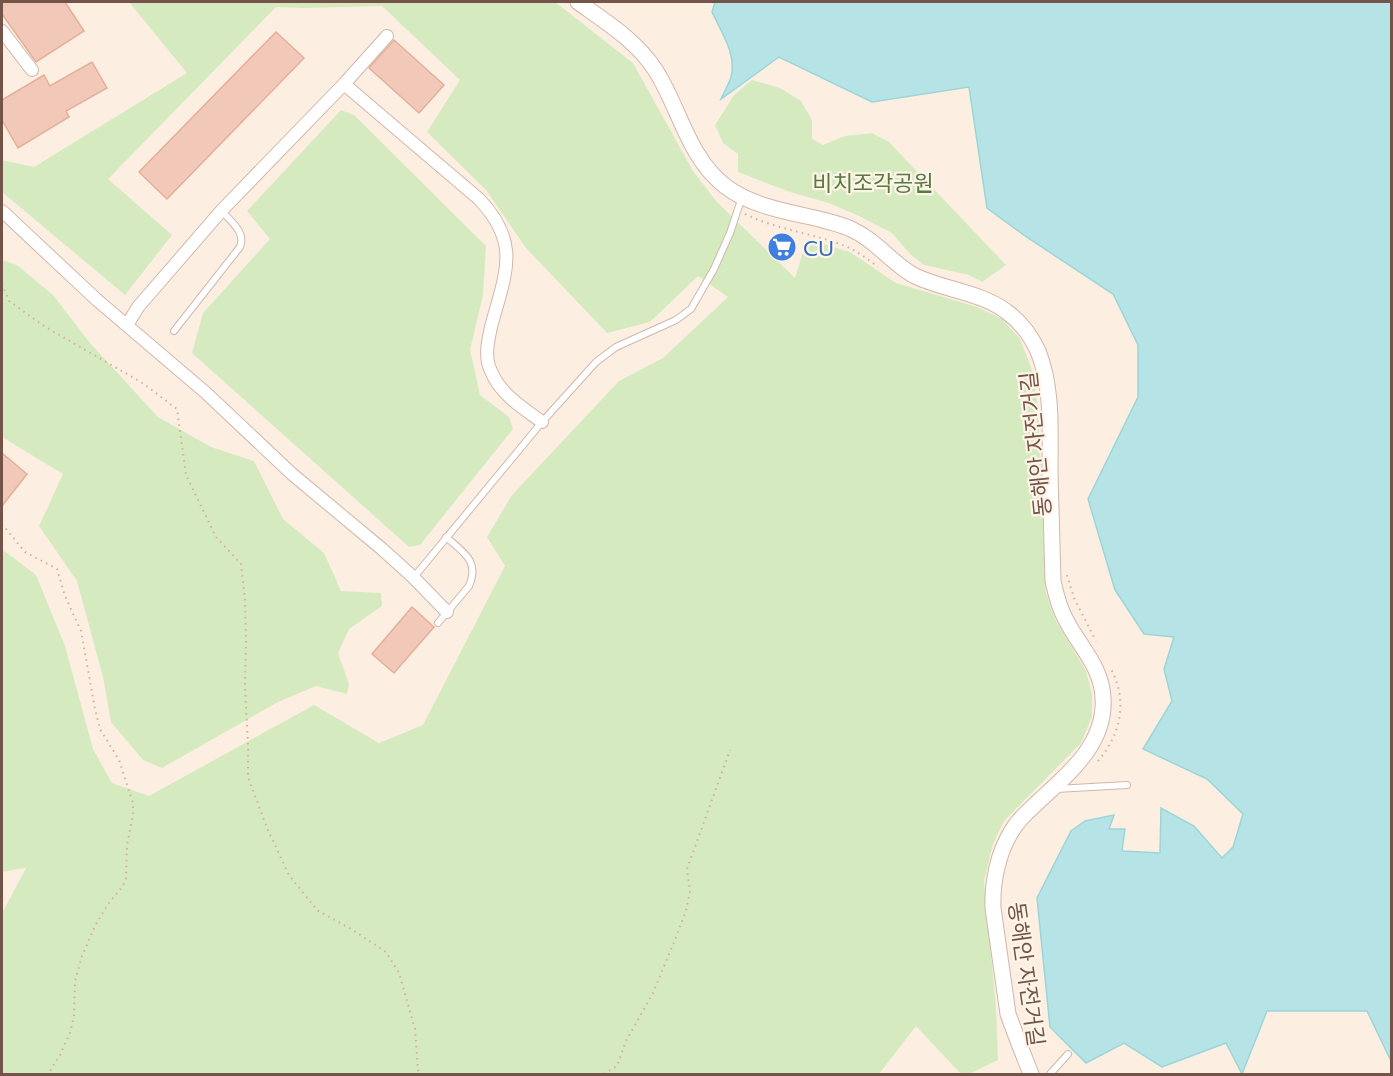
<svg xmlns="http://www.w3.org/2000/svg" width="1393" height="1076" viewBox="0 0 1393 1076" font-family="Commissioner,'Noto Sans KR',sans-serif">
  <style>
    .green { fill: #d6eac0 }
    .water { fill: #b6e4e6; stroke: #9cd5d8; stroke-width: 1.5 }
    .building { fill: #f2c9b9; stroke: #e5ae99; stroke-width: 1.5 }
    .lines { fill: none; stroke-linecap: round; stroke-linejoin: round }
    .service-casing { stroke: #d0b7ab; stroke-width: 8 }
    .minor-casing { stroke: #d0b7ab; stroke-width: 14 }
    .tertiary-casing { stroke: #d0b7ab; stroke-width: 17 }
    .path { stroke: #d7ad9c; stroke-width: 2; stroke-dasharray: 1.5 4.5; stroke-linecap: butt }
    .service { stroke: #fff; stroke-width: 6 }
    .minor { stroke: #fff; stroke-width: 12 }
    .tertiary { stroke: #fff; stroke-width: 15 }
    .labels { text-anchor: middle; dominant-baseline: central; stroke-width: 4.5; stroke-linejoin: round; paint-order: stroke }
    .park-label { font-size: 22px; fill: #577a40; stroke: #fff4e8 }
    .shop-label { font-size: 22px; fill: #366cbe; stroke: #fff4e8; text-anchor: start }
    .street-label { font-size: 22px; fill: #745348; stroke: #fff4e8 }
  </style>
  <rect width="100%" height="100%" fill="#fcefe2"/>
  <path class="green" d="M129 2H555L633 63 693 171 716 201 795 278 807 239 850 252 896 283 977 307 1002 319 1020 339 1032 370 1038 407 1046 593 1055 619 1086 671 1092 694V717L1081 743 1004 821 993 844 984 881 996 1007 998 1060 969 1074H961L916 1026 879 1074H2V913L26 868 2 872V549L36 575 65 646 93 749 112 783 149 796 314 705 379 743 423 725 505 566 487 537 512 495 619 381 663 358 728 297 698 276 650 322 607 333 526 248 486 190 427 132 460 80 382 6 306 8 276 7 108 179 172 235 125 295 2 192V160L34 167 187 73Z
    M752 80 780 88 801 101 812 120V139L823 145 845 136 872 133 889 142 1006 265 982 282 969 275 924 265 911 255 892 233 859 216 829 203 790 192 738 172V154L723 143 715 125 734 95Z
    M341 110 354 115 486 246 483 295 470 350 480 395 509 417 513 429 420 545 409 547 192 353 203 313 270 239 247 211Z
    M2 260 17 265 53 295 90 343 158 417 211 447 254 461 283 519 324 553 341 591 381 593 382 606 349 629 338 653 349 684 347 694 316 686 278 702 162 768 143 760 111 722 103 677 77 581 39 526 63 474 2 437Z"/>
  <path class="water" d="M715 2H1391V1061L1367 1011H1267L1242 1074 1226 1043 1162 1067 1124 1043 1086 1063 1050 1027 1037 898 1071 831 1085 821 1114 815 1109 829H1125L1122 851 1160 853 1161 808 1194 826 1222 858 1233 847 1243 814 1207 779 1143 749 1172 701 1164 669 1174 637 1144 634 1115 590 1088 499 1138 397V345L1113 294 1025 236 987 208 969 87 872 102 779 57 721 99C724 92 729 84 731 77 737 54 721 32 712 12Z"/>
  <path class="building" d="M2 2H65L84 31 36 62 2 14Z
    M276 32 304 58 167 199 139 172Z
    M394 40 444 85 419 113 369 68Z
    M92 62 107 88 66 111 69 117 18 148 2 120V100L44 75 50 86Z
    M2 453 27 474 2 506Z
    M412 607 434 627 394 673 372 654Z"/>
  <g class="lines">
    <g class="service-casing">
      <path id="service" d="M174 331 240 247C246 232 231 222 222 211
        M414 577 542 422 596 362 616 347 676 320 691 309 714 269 730 233 742 197
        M438 623 469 586C480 561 463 552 446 537
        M1056 789 1127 785
        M1050 1074 1068 1054"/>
    </g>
    <g class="minor-casing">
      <path id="minor" d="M2 31 32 70
        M344 84 479 199C522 244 505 274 491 327 488 341 484 357 491 371 500 394 523 408 542 422
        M2 211 97 300 205 392 292 474 382 549 413 577 447 612
        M127 325 138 307 222 210 344 84 387 36"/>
    </g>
    <g class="tertiary-casing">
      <path id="tertiary" d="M578 2C606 22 637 41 656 71 680 109 688 157 725 186 752 207 791 212 823 220 833 223 844 225 853 230 877 241 892 264 915 276 944 290 981 292 1007 312 1021 322 1031 336 1038 351 1053 388 1050 432 1050 472 1051 508 1052 545 1053 581 1056 595 1059 608 1066 620 1079 646 1102 667 1103 698 1106 742 1071 772 1041 799 1031 809 1020 817 1013 829 998 852 992 882 993 908L1008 1014 1018 1041 1031 1074"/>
    </g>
    <path class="path" d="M745 214C774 228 804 232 834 242 851 247 864 256 878 267
      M2 284 9 301 44 326 144 384 177 409 186 475 216 537 241 564 245 599 246 641 245 687 248 745V777L267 828 289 875 317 910 351 929 386 952 399 973 415 1029 418 1070 420 1074
      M2 524 25 552 57 569 65 596 81 631 95 709 100 729 119 760 133 803V815L127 845 126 878 123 886 108 904 95 926 82 956 75 981 74 1016 70 1033 60 1055 48 1074
      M1067 575 1074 598 1096 641
      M1098 761C1121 734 1128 701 1111 669
      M604 1074 617 1066 626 1041 653 993 674 942 686 911 690 891 687 869 730 750"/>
    <use href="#service" class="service"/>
    <use href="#minor" class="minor"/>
    <use href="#tertiary" class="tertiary"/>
  </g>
  <defs>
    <g id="supermarket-disc" transform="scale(1.5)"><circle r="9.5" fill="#3f7fe0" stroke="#fff4e8"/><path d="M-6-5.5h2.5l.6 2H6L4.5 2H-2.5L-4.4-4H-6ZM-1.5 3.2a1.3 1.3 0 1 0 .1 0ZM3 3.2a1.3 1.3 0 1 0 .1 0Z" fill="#fff"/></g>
  </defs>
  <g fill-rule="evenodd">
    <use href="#supermarket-disc" x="782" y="247"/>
  </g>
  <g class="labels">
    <g class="park-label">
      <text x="873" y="182">비치조각공원</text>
    </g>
    <g class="shop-label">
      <text x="803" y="247">CU</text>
    </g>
    <g class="street-label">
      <text transform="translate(1035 444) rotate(-96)">동해안 자전거길</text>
      <text transform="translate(1027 974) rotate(82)">동해안 자전거길</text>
    </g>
  </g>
  <rect width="1393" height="1076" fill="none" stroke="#745348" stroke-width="6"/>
</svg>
